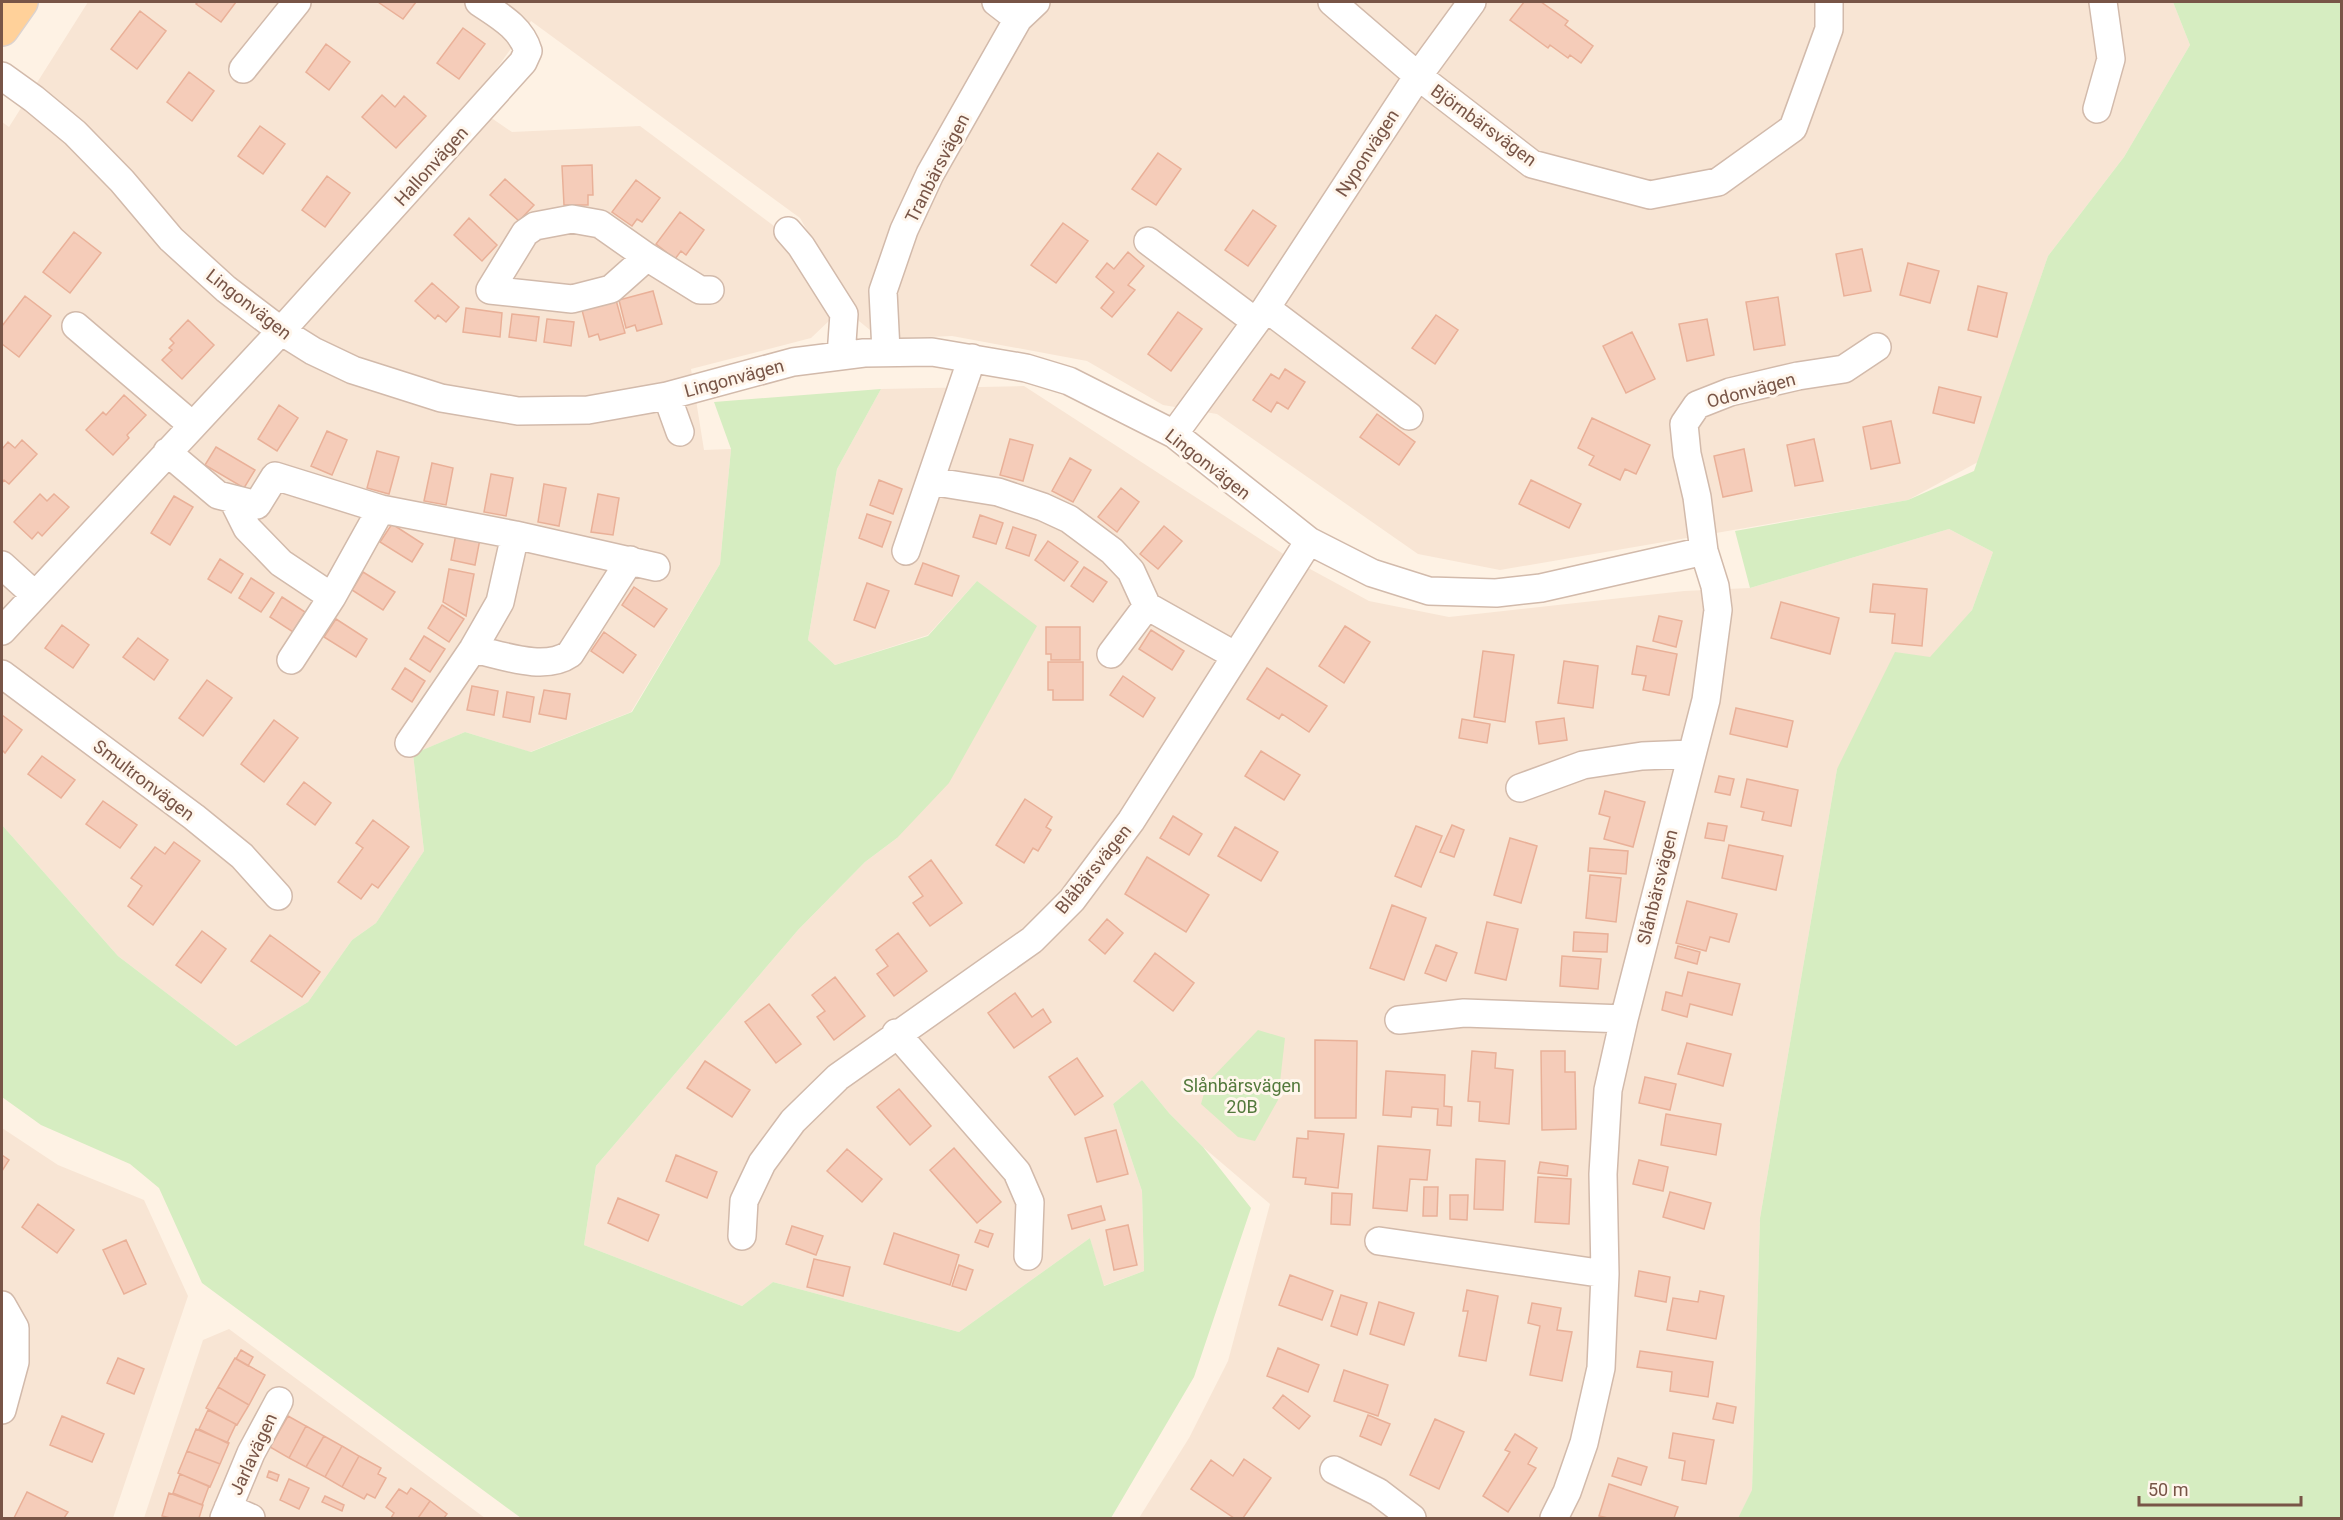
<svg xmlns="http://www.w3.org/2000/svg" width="2343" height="1520" viewBox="0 0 2343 1520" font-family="Roboto,sans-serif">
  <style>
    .residential { fill: #f8e5d4 }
    .green { fill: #d6edc1 }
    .building { fill: #f5ccb9; stroke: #e9b098; stroke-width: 1.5 }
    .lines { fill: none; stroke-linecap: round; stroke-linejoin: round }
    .minor-casing { stroke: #d2baab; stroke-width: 30 }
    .major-casing { stroke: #dcd3cf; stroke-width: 36 }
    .minor { stroke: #fff; stroke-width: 27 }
    .major { stroke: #ffd19a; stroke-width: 33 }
    .labels { text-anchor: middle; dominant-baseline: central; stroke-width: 6; stroke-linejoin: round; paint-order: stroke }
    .street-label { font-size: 18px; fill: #785547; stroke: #fff6ec }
    .park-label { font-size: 18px; fill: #53793c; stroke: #fff6ec }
  </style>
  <rect width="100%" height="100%" fill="#fef2e4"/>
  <path class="residential" d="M88 2H2173L2190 45 2124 157 2048 256 1978 462 1908 500 1500 570 1418 554 1217 414 1163 405 1087 361 952 336 881 339 859 321 800 218 531 21 471 104 512 132 640 126 782 232 831 319 811 338 691 369 704 450 731 449 720 564 631 712 530 752 465 732 413 754 424 851 376 923 352 940 308 1002 236 1046 118 956 2 825V122L9 127Z
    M1024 386 1288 557 1369 601 1449 617 1684 591 1750 588 1949 529 1993 552 1972 610 1837 769 1760 1218 1752 1491 1738 1518H1139L1189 1438 1228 1361 1270 1204 1203 1147 1169 1113 1142 1080 1113 1104 1142 1191 1144 1271 1103 1286 1090 1238 959 1332 773 1282 742 1306 584 1245 596 1166 798 930 865 862 897 838 977 581 928 635 835 665 808 640 837 469 881 389Z
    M2 1128 58 1165 144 1200 188 1296 113 1518H2Z
    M229 1329 485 1518H144L203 1340Z"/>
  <path class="green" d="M2173 2H2341V1518H1738L1752 1490 1760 1218 1837 769 1895 652 1930 657 1972 610 1993 552 1949 529 1750 588 1735 531 1908 500 1974 471 2048 256 2124 157 2190 45Z
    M881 389 837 469 808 640 835 665 928 636 977 581 1037 626 949 783 897 838 865 862 798 930 596 1166 584 1245 742 1306 773 1282 959 1332 1090 1238 1104 1286 1144 1271 1142 1191 1113 1104 1142 1080 1169 1113 1203 1147 1251 1208 1194 1377 1111 1518H521L202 1283 159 1188 130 1164 41 1125 2 1097V825L118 956 236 1046 308 1002 352 940 376 923 424 851 413 754 465 732 531 752 632 712 720 564 731 449 714 402Z
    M1258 1030 1285 1038 1278 1100 1255 1141 1238 1137 1201 1104 1207 1083Z"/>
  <path class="building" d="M198 2H236L221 22 196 4Z
    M378 2H416L403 19Z
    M1524 2H1541L1568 21 1565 25 1593 46 1581 63 1570 55 1568 58 1550 45 1548 48 1510 20Z
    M140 11 166 31 137 69 111 49Z
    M463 28 485 44 459 79 437 63Z
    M326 44 350 62 329 90 306 72Z
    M189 72 214 91 192 121 167 102Z
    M382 95 395 107 404 96 426 116 396 148 362 117Z
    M260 126 285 144 263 174 238 156Z
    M1158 153 1181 169 1156 205 1132 189Z
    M592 165 593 195H588V205H564L562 166Z
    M327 176 350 193 325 227 302 210Z
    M505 179 534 205 519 221 490 195Z
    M636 180 660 198 642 222 637 219 632 226 612 212Z
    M1253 210 1276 226 1248 266 1225 250Z
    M680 212 704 230 686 255 681 251 675 259 656 244Z
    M469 218 497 245 482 261 454 235Z
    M1063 223 1088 241 1056 283 1031 265Z
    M74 232 101 253 70 293 43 272Z
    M1862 249 1871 291 1844 296 1836 254Z
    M1128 252 1144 266 1128 285 1135 290 1112 317 1101 308 1114 292 1096 277 1107 263 1114 269Z
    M1908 263 1939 271 1930 303 1900 295Z
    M432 283 459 307 446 322 438 315 435 319 415 301Z
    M1978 286 2007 293 1997 337 1968 330Z
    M653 291 662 324 637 331 635 325 626 328 619 300Z
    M25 296 51 316 19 357 2 344V326Z
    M1778 297 1785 345 1754 350 1746 302Z
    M616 300 625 333 600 340 598 334 589 337 582 310Z
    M466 308 502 313 500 337 463 332Z
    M1178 312 1202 329 1171 371 1148 354Z
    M512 314 539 317 536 341 509 337Z
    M1436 315 1458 330 1435 364 1412 348Z
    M547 319 574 322 571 346 544 342Z
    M1707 319 1714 355 1687 361 1679 324Z
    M188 320 214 345 182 379 162 360 172 350 169 348 174 343 170 339Z
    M1632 332 1655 379 1626 393 1603 346Z
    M1285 369 1305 382 1288 409 1277 402 1271 412 1253 400 1271 374 1279 379Z
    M1939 387 1981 397 1974 423 1933 413Z
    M124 395 146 415 127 435 129 438 113 455 86 430 103 412 106 415Z
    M279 405 298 418 277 451 258 439Z
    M1377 414 1415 442 1399 465 1360 437Z
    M1592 418 1650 445 1636 474 1625 469 1620 480 1589 465 1594 456 1578 448Z
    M1891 421 1900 463 1871 469 1863 427Z
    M327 431 347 440 332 475 311 466Z
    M1010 439 1033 445 1023 481 1000 475Z
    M1814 439 1823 481 1795 486 1787 445Z
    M22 440 37 454 9 484 4 480 2 483V449L8 442 15 448Z
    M216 447 255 470 244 488 205 465Z
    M1744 449 1752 491 1723 497 1714 456Z
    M377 451 399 457 389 494 367 488Z
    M1070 458 1091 470 1073 502 1052 491Z
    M432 463 453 468 446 505 424 501Z
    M491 474 513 478 506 516 484 512Z
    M879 480 902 489 893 514 870 505Z
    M1531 480 1581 504 1569 528 1519 504Z
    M544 484 566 488 559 526 538 522Z
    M1121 488 1139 502 1117 532 1098 517Z
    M40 494 47 501 54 494 69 507 42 536 38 532 32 539 14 522Z
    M598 494 619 498 613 535 591 532Z
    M174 496 193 507 170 545 151 533Z
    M867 514 891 522 882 547 859 538Z
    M980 515 1003 523 996 544 973 537Z
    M392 524 423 544 412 562 380 542Z
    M1164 526 1182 541 1158 569 1140 554Z
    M1013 527 1036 535 1029 556 1006 548Z
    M456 534 480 539 475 565 451 560Z
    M1048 541 1078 562 1064 581 1035 560Z
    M220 559 243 574 231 593 208 579Z
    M923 563 959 576 952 596 915 584Z
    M1084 567 1107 582 1093 602 1071 586Z
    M449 569 474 574 466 616 443 602Z
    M363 572 395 592 383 610 352 590Z
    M251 578 274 593 261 612 239 598Z
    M867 583 889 591 875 628 854 620Z
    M1873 584 1927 589 1922 646 1892 643 1895 614 1870 612Z
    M634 587 667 609 654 627 622 605Z
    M282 597 305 612 293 632 270 617Z
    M1781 602 1839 618 1830 654 1771 638Z
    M442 605 464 619 449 642 428 628Z
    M1659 616 1682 621 1676 647 1653 641Z
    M336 619 367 639 356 657 324 637Z
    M62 625 89 645 73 668 45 648Z
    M1345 626 1370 642 1344 683 1319 666Z
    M1046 627H1080V660H1051V654H1046Z
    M1151 630 1184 651 1172 670 1139 649Z
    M604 632 636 655 623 673 591 651Z
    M424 636 445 649 430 672 410 659Z
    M138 638 168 660 154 680 123 657Z
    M1637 646 1677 654 1669 695 1643 690 1646 676 1632 674Z
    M1483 651 1514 655 1505 722 1474 717Z
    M1564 661 1598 666 1593 708 1558 703Z
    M1048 662H1083V700H1053V690H1048Z
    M405 668 425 681 412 702 392 689Z
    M1267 668 1327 706 1309 732 1282 714 1279 719 1247 699Z
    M1123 676 1155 698 1143 717 1110 695Z
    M207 680 232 698 203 736 179 718Z
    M472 686 498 691 494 715 467 710Z
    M544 690 570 694 566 719 539 714Z
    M507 692 534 697 530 722 503 717Z
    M1736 708 1793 721 1787 747 1730 734Z
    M2 715 22 730 5 753 2 750Z
    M1564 718 1567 740 1539 744 1536 722Z
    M1462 719 1490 724 1487 743 1459 738Z
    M274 720 298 738 264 782 241 764Z
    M1261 751 1300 775 1284 800 1245 776Z
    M42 756 75 780 61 798 28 774Z
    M1719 776 1734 779 1730 795 1715 792Z
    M1747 779 1798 790 1791 826 1762 820 1764 812 1741 807Z
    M304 782 331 803 315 825 287 804Z
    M1605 791 1645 802 1633 847 1604 839 1610 817 1599 814Z
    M1025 799 1052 817 1046 827 1051 830 1038 851 1033 848 1024 863 996 845Z
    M103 801 137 825 120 848 86 824Z
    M1173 816 1202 834 1189 855 1160 838Z
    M373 820 409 847 378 888 372 884 361 899 338 882 363 848 356 843Z
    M1708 823 1727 826 1724 841 1705 838Z
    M1452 825 1464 830 1454 857 1440 852Z
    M1416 826 1442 836 1421 887 1395 876Z
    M1235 827 1278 852 1261 881 1218 856Z
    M1510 838 1537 846 1521 903 1494 895Z
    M174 842 200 861 153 925 128 906 142 886 131 878 155 847 165 854Z
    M1729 845 1783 856 1776 890 1722 878Z
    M1590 848 1628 851 1626 874 1588 871Z
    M1147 857 1209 895 1186 932 1125 894Z
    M931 860 962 903 930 926 913 903 923 896 909 877Z
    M1590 875 1621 878 1616 922 1586 918Z
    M1687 901 1737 914 1729 942 1710 937 1706 951 1676 943Z
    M1392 905 1426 918 1404 980 1370 968Z
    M1107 919 1123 933 1105 954 1089 940Z
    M1487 922 1518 929 1506 980 1475 973Z
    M202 931 226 949 201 983 176 965Z
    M1574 932 1608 934 1607 952 1573 951Z
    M898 933 927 971 894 996 877 974 888 966 876 950Z
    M270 935 320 972 302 997 251 961Z
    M1436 945 1457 953 1446 981 1425 973Z
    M1678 946 1700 952 1697 964 1675 958Z
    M1155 953 1194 983 1173 1011 1134 981Z
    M1562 956 1601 959 1598 989 1560 986Z
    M1688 972 1740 984 1732 1015 1690 1004 1687 1017 1662 1010 1666 992 1682 996Z
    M835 977 865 1016 834 1040 817 1017 825 1011 812 995Z
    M1015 993 1032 1017 1043 1009 1051 1022 1014 1048 988 1013Z
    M769 1004 801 1044 776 1063 745 1022Z
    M1315 1040 1357 1041 1356 1118H1315Z
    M1687 1043 1731 1054 1723 1086 1678 1074Z
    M1472 1051 1496 1053 1495 1068 1513 1070 1509 1124 1479 1121 1480 1102 1468 1101Z
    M1541 1051H1565V1072H1575L1576 1129 1542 1130Z
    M1077 1058 1103 1096 1075 1115 1049 1077Z
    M705 1061 750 1090 732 1117 687 1088Z
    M1386 1071 1445 1075 1444 1106 1452 1107 1451 1126 1437 1125 1438 1109 1412 1107 1411 1117 1383 1115Z
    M1645 1077 1676 1084 1670 1110 1639 1103Z
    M899 1089 931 1126 910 1145 877 1107Z
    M1666 1114 1721 1124 1716 1155 1661 1145Z
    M1116 1130 1128 1174 1097 1182 1085 1138Z
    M1308 1131 1344 1134 1338 1188 1305 1184 1306 1178 1293 1177 1297 1138 1308 1139Z
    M1378 1146 1430 1150 1427 1180 1410 1179 1407 1211 1373 1208Z
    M954 1148 1001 1202 977 1223 930 1170Z
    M847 1149 882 1179 862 1202 827 1171Z
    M2 1155 9 1160 2 1171Z
    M676 1155 717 1172 707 1198 666 1181Z
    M1476 1159 1505 1161 1503 1210 1474 1209Z
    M1639 1160 1668 1167 1663 1191 1633 1184Z
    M1540 1162 1568 1166 1567 1176 1538 1173Z
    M1538 1177 1571 1179 1569 1224 1535 1222Z
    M1424 1187H1438L1437 1216H1423Z
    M1670 1192 1711 1203 1704 1229 1663 1217Z
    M1332 1193 1352 1194 1350 1225 1331 1224Z
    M1450 1195H1468L1467 1220 1450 1219Z
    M618 1198 659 1215 648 1241 608 1223Z
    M38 1204 74 1230 57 1253 22 1227Z
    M1101 1206 1105 1220 1072 1229 1068 1215Z
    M1128 1225 1137 1265 1114 1270 1106 1230Z
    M792 1226 823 1236 816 1255 786 1244Z
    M980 1230 993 1234 988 1247 975 1242Z
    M894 1233 959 1255 950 1285 884 1264Z
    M126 1240 146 1284 124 1294 103 1250Z
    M814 1259 850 1267 843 1296 807 1287Z
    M959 1265 973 1270 966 1290 952 1286Z
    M1639 1271 1670 1277 1666 1302 1635 1296Z
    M1290 1275 1333 1291 1322 1320 1279 1305Z
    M1467 1290 1498 1296 1486 1361 1459 1356 1468 1311H1463Z
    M1700 1291 1724 1296 1716 1339 1667 1330 1673 1298 1698 1302Z
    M1341 1295 1367 1303 1357 1335 1331 1326Z
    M1379 1302 1414 1313 1404 1345 1370 1334Z
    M1532 1303 1561 1308 1557 1330 1572 1332 1562 1381 1530 1375 1540 1326 1528 1323Z
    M1278 1348 1319 1365 1308 1392 1267 1376Z
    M241 1350 253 1357 248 1366 236 1359Z
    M1640 1351 1713 1362 1708 1397 1670 1391 1672 1372 1637 1367Z
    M118 1358 144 1369 134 1394 107 1383Z
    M235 1358 265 1375 249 1405 218 1387Z
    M1344 1370 1388 1385 1378 1416 1334 1401Z
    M218 1387 249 1405 237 1425 206 1408Z
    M1283 1395 1310 1416 1299 1429 1273 1408Z
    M1717 1403 1736 1407 1733 1423 1713 1419Z
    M208 1410 236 1424 227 1443 199 1429Z
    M1368 1415 1390 1424 1381 1445 1360 1436Z
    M62 1416 104 1434 92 1462 50 1445Z
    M288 1416 306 1426 289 1458 270 1447Z
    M1435 1419 1464 1432 1439 1489 1410 1475Z
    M306 1426 324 1436 306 1467 289 1458Z
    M196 1429 229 1443 220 1464 187 1451Z
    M1673 1433 1714 1440 1706 1484 1682 1480 1685 1461 1669 1458Z
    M1515 1434 1537 1448 1528 1464 1536 1468 1508 1512 1483 1496 1510 1452 1505 1450Z
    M324 1436 342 1446 325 1477 306 1467Z
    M342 1446 359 1456 342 1487 325 1477Z
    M187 1451 220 1464 210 1487 178 1473Z
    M359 1456 381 1468 378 1474 386 1478 375 1498 367 1494 364 1499 342 1487Z
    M1618 1458 1647 1467 1641 1485 1612 1476Z
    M1244 1459 1271 1478 1243 1518H1234L1191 1489 1211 1460 1233 1476Z
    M269 1471 279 1475 277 1481 267 1477Z
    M180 1474 209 1486 202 1505 173 1493Z
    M289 1479 309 1488 299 1509 280 1500Z
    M1609 1484 1678 1507 1674 1518H1608L1599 1516Z
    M411 1488 430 1501 418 1518H391L394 1513 386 1507 399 1489 407 1494Z
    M27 1492 68 1512 64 1518H14Z
    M169 1493 203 1505 199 1518H170L162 1516Z
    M325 1496 344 1505 342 1511 322 1502Z
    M430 1501 447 1514 444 1518H418Z"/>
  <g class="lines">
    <g class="minor-casing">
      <path id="minor" d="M996 2 1018 19
        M1332 2 1418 76 1532 164 1650 195 1718 182 1793 128 1829 29V2
        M243 69 297 2
        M2 76 34 99 75 133 122 181 171 239 226 289 281 331 313 351 353 370 441 398 518 411 588 410 667 396 793 362 864 353 932 352 1026 368 1069 381 1174 434 1309 541 1372 573 1429 591 1496 593 1541 588 1704 551
        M2097 109 2111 59 2103 2
        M788 231 801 246 844 314 841 356
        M1148 241 1256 322
        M647 257 600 224 572 219 535 226 525 233 490 290 572 299 611 289 647 257 700 290H710
        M1266 308 1409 416
        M76 326 192 425
        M886 351 883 291 904 230 930 174 1018 19 1036 2
        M667 396 680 432
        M1174 434 1266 308 1418 76 1472 2
        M167 452 218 495 257 505 275 476 381 509 332 597
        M930 481 998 492 1043 507 1069 519 1112 551 1131 571 1147 606 1111 654
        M233 500 247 528 281 563 332 597 291 660
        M381 509 515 535 656 567
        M906 551 972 358
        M2 565 35 595
        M1147 606 1236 656
        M2 631 281 331 523 62 528 51C521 27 498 15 479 2
        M473 649C502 655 544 672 570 654L630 560
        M2 674 194 817 242 856 278 896
        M409 743 473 649 500 602 515 535
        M1520 788 1583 765 1642 756 1691 754
        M1399 1020 1464 1013 1624 1019
        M896 1033 1017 1172 1030 1202 1028 1256
        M742 1236 744 1201 762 1163 793 1121 838 1077 1032 940 1072 900 1131 821 1309 541
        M1379 1241 1605 1274
        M2 1305 15 1328V1362L2 1410
        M1334 1470 1378 1492 1412 1518
        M228 1508 251 1518
        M224 1518 251 1453 279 1401
        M1554 1518 1567 1492 1584 1443 1601 1368 1605 1274 1603 1174 1608 1090 1624 1019 1706 700 1718 610 1715 586 1704 551 1697 497 1687 454 1684 424 1697 405 1730 392 1798 376 1844 369 1877 347"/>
    </g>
    <g class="major-casing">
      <path id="major" d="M2 29 21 2"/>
    </g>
    <use href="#minor" class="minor"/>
    <use href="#major" class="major"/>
  </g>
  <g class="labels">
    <g class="street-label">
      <text transform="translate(1484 125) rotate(36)">Björnbärsvägen</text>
      <text transform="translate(1367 153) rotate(-57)">Nyponvägen</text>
      <text transform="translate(431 166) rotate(-48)">Hallonvägen</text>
      <text transform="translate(937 168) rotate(-63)">Tranbärsvägen</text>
      <text transform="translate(249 304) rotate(38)">Lingonvägen</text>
      <text transform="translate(734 378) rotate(-15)">Lingonvägen</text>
      <text transform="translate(1751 390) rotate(-15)">Odonvägen</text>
      <text transform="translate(1208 464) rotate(38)">Lingonvägen</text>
      <text transform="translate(144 780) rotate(37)">Smultronvägen</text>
      <text transform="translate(1093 869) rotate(-51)">Blåbärsvägen</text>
      <text transform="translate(1657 887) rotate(-76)">Slånbärsvägen</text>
      <text transform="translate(253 1454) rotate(-65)">Jarlavägen</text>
    </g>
    <g class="park-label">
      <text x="1242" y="1085">Slånbärsvägen<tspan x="1242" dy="21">20B</tspan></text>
    </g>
  </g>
  <rect width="2343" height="1520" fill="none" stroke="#785547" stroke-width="6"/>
  <path d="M2139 1496v9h162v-9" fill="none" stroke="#785547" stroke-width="3"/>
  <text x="2148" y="1496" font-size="18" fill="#785547" stroke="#fff6ec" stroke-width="4.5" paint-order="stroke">50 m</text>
</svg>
